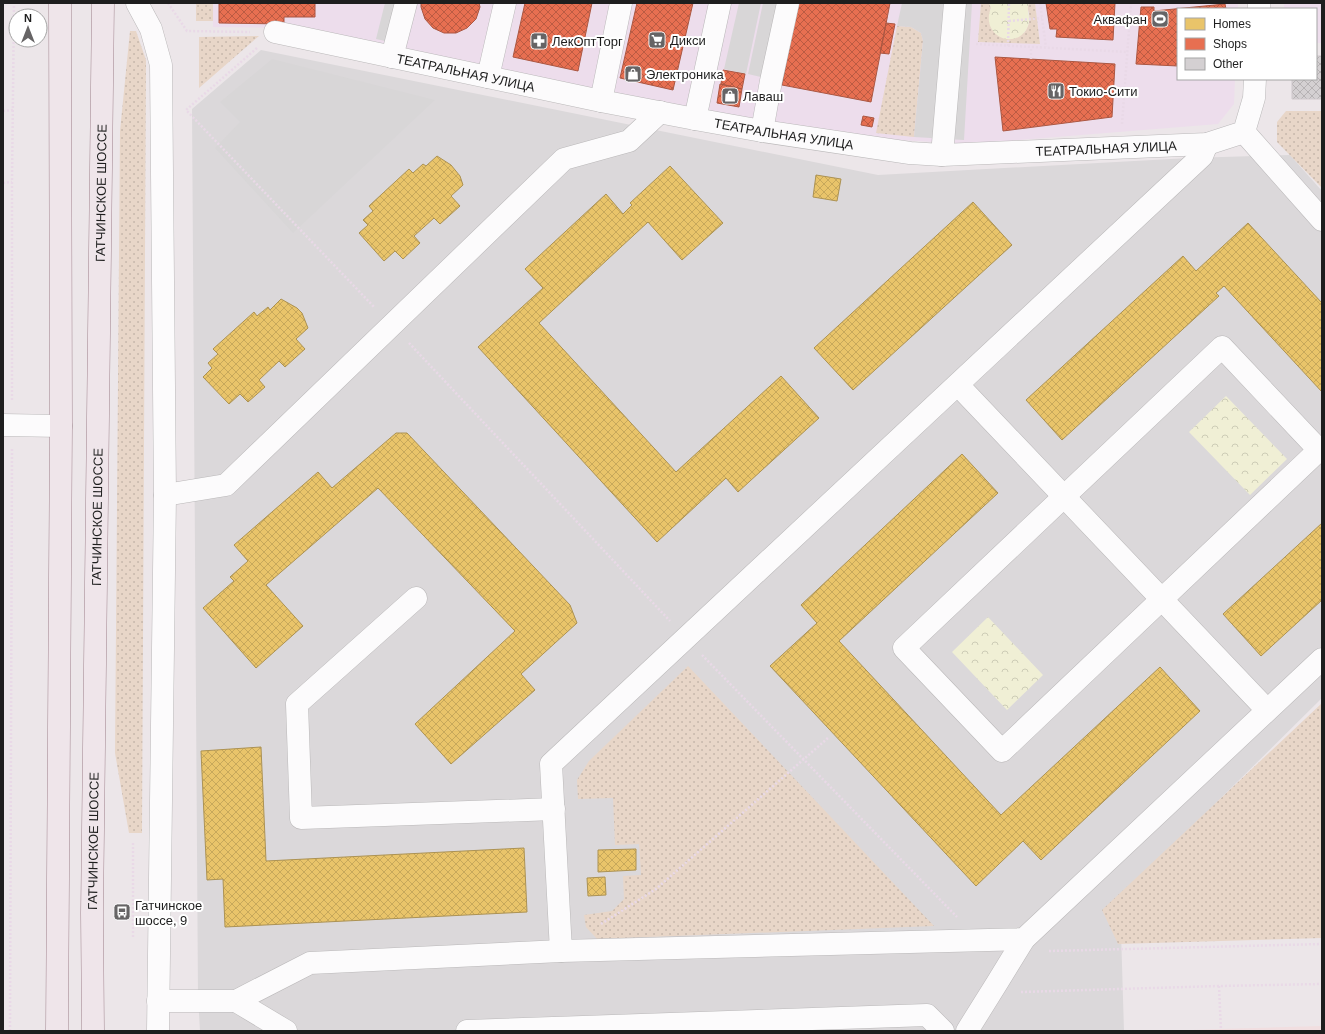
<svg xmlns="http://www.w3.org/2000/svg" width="1325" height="1034" viewBox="0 0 1325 1034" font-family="Arial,sans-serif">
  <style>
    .residential { fill: #dbd8da }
    .commercial { fill: #edddec }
    .education { fill: #f1dee0 }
    .grass { fill: url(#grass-dots) }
    .park { fill: url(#park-crowns) }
    .parking { fill: #d8d6d7 }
    .homes { fill: url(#homes-cross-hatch); stroke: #ac9253 }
    .shops { fill: url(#shops-cross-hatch); stroke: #ab5742 }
    .building { fill: url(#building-cross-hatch); stroke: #cfc8cc }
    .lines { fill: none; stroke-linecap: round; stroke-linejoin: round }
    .minor-casing { stroke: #bab8b9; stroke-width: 23 }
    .major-casing { stroke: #a1858f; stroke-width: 23 }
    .path { stroke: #e9d9e7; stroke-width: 2.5; stroke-dasharray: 2 2; stroke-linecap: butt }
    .minor { stroke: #fcfbfc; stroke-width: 22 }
    .major { stroke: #efe5ea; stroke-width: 22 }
    .labels { text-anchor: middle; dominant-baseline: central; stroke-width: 4; stroke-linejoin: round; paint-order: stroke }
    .poi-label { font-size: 13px; fill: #1e1e1e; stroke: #fff; text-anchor: start }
    .street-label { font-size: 13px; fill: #1e1e1e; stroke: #fff }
  </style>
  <defs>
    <pattern id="grass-dots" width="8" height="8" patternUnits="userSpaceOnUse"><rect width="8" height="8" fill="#e8d6c8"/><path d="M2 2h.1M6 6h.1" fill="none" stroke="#c7b7ab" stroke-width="1.8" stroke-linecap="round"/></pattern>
    <pattern id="park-crowns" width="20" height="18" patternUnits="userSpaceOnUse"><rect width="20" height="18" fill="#f0efd5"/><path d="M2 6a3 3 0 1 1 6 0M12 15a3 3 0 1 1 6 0" fill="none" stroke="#cdccb6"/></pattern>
    <pattern id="homes-cross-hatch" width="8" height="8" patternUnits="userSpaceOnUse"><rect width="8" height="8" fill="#e9c46a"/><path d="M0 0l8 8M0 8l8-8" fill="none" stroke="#c7a85b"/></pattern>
    <pattern id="shops-cross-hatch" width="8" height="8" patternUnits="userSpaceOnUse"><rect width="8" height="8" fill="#e76f51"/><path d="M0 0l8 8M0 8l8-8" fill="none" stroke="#bb5b43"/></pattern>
    <pattern id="building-cross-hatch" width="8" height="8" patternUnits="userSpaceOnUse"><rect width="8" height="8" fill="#d4d0d2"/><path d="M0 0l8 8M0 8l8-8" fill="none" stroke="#b6b2b4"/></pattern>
  </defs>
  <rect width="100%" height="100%" fill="#ece6e9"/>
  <path class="residential" d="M261 50 878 175 1189 158 1290 155 1322 191V698L1120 898 1124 1031H200L198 996 192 109Z"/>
  <path class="commercial" d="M213 3H981L978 42 1040 43 1035 3H1238V9H1178V79H1235L1234 104 1218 124 971 144 881 139 676 108 282 28 213 27Z
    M1284 3H1322V43H1316V9H1284Z"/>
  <path class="education" d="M1322 1026V1031H1166L1221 1029Z"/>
  <path class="grass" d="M196 3H213V21H196Z
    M981 3H989L991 8 990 10 1024 33C1030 25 1031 16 1027 7L1029 3H1035L1040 44 978 42Z
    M897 26 911 27 921 33 923 41 914 137 876 133Z
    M130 31H136L146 60 142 833H129L115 753 120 131Z
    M259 36 199 88V37Z
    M1286 111H1322V188L1277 142V122Z
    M688 666 934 926 597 939 586 927 584 915 612 911 624 899 623 876 641 875 639 844 615 845 613 798 578 799 577 780 589 761Z
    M1322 703V938L1118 944 1102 910Z"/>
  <path class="park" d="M989 3H1029C1025 12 1033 19 1026 30 1012 51 980 33 991 8Z
    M1226 396 1287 459 1250 495 1189 432Z
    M988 617 1043 675 1007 710 952 652Z"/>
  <path class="parking" d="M385 3H403L394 43 376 39Z
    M739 3H761L746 74 724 69Z
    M763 3H786L769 79 748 74Z
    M902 3H972L964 140 914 137 923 41 921 33 911 27 897 26Z
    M272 59 435 100 293 233 215 148 240 122 220 102Z"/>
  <path class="homes" d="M437 156 451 165 460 176 463 185 451 196 460 206 440 224 434 218 414 236 420 243 403 259 395 251 384 261 359 233 368 225 363 220 373 211 369 206 409 169 413 173 423 164 426 166Z
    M670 166 723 223 682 260 648 222 539 323 676 472 781 376 819 418 738 492 726 478 657 542 478 347 543 288 525 269 606 194 623 214 632 205 630 203Z
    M816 175 841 179 837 201 813 197Z
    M973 202 1012 245 853 390 814 348Z
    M1248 223 1322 303V392L1224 286 1216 293 1219 296 1062 440 1026 400 1183 256 1196 271Z
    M281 299 297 308 302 313 308 328 296 339 305 349 285 367 279 361 259 380 265 387 248 402 240 394 229 404 203 377 212 368 208 363 218 354 213 349 254 312 257 316 268 307 270 310Z
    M396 433H407L570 605 577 623 521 674 535 690 451 764 415 724 515 631 378 488 266 585 303 626 256 668 203 608 234 581 230 577 248 561 234 545 318 472 332 488Z
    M962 454 998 493 839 641 1001 815 1160 667 1200 711 1041 860 1023 841 976 886 770 666 817 623 801 605Z
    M1322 523V600L1261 656 1223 614Z
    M261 747 266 861 524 848 527 912 225 927 223 879 207 880 201 751Z
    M636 849V870L598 872V850Z
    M605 877 606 895 588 896 587 878Z"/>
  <path class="shops" d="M219 3H315V17H284V24L219 23Z
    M421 3H479L480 7 476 19 467 28 456 33H444L433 28 425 19 421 7Z
    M525 3H592L578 71 513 57Z
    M637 3H693L673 90 620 78Z
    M798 3H890L871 102 782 85Z
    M1046 3H1115L1113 40 1056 37 1057 29H1050Z
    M1225 4 1226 9H1178V66L1136 64 1141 7H1154V11Z
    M886 23 895 24 889 54 880 53Z
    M995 57 1115 64 1112 117 1003 131Z
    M723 70 745 74 742 89 721 84Z
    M720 84 742 89 739 107 717 103Z
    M863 116 874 118 872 127 861 125Z"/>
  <path class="building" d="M1316 56H1322V99H1292V79H1316Z"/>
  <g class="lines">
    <g class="minor-casing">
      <g id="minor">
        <path d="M137 3 151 29 161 65 165 495 158 1031"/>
        <path d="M1259 9V3"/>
        <path id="s1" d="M275 32 601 101 695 119 762 131 910 153 942 155 1207 144 1244 132 1254 98 1255 79"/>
        <path d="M392 57 406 3"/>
        <path d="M488 77 505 3"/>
        <path d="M601 101 621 3"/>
        <path d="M695 119 720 3"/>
        <path d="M762 131 771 81 788 3"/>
        <path d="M1244 132 1322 220"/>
        <path d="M942 155 955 3"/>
        <path d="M1222 347 1319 450 1002 751 904 648Z"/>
        <path d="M958 385 1267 710"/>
        <path d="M3 425 61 426"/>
        <path d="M165 495 226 485 564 159 629 141 660 112"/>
        <path d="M416 598 297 704 301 818 554 809"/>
        <path d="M561 951 551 764 1202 156 1207 144"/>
        <path d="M158 1001H236L310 963 561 951 1024 939 1322 659"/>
        <path d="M236 1001 286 1031"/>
        <path d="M467 1031 927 1015 943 1031"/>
        <path d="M967 1031 997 983 1024 939"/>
      </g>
    </g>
    <g class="major-casing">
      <g id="major">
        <path d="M57 1031 61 426 60 3"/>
        <path id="s2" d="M93 1031 92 913 103 3"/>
      </g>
    </g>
    <path class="path" d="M168 3 187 31 250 32
      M1040 3 1046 47
      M1009 21 1042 18
      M976 44 1128 52
      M1008 46 1009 3
      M257 48 186 110 375 308
      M1031 59V47
      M3 111 13 110
      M1122 124 1131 3
      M3 183 12 182
      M409 343 670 621
      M12 400V182L14 3
      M702 655 957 917
      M601 924 656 889 829 737
      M133 937V841
      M1049 951 1322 944
      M1219 986 1221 1031
      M1021 992 1219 986 1322 984
      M10 1031 12 449"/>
    <use href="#minor" class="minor"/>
    <use href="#major" class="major"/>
  </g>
  <defs>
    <g id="stadium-square" transform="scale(0.9)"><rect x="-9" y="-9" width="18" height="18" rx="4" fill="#666465" stroke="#fff"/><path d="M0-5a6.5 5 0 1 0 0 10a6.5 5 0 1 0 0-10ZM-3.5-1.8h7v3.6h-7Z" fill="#fff"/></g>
    <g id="supermarket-square" transform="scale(0.9)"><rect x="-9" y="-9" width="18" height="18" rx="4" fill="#666465" stroke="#fff"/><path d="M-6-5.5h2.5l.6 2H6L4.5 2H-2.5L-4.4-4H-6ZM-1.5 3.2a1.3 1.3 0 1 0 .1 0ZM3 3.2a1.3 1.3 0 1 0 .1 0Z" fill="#fff"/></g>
    <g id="pharmacy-square" transform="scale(0.9)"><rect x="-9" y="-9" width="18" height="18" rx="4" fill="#666465" stroke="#fff"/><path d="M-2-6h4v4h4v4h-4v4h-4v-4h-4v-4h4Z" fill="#fff"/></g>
    <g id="shop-square" transform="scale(0.9)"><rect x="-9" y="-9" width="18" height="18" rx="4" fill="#666465" stroke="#fff"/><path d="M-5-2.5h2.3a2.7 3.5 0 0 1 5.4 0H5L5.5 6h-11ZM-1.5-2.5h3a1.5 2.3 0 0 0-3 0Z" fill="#fff"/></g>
    <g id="restaurant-square" transform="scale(0.9)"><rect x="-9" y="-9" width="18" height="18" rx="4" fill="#666465" stroke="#fff"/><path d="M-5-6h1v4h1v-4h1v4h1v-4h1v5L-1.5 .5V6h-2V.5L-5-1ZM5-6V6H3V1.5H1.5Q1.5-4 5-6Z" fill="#fff"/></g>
    <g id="bus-square" transform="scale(0.9)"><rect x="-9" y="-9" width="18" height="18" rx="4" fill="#666465" stroke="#fff"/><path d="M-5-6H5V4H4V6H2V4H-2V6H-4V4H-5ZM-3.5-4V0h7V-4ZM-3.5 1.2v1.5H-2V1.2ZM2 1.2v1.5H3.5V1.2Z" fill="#fff"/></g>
  </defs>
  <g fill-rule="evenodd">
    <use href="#stadium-square" x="1160" y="19"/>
    <use href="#supermarket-square" x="657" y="40"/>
    <use href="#pharmacy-square" x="539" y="41"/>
    <use href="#shop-square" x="633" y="74"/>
    <use href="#restaurant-square" x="1056" y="91"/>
    <use href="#shop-square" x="730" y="96"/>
    <use href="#bus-square" x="122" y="912"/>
  </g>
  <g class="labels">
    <g class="poi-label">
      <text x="1147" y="19" text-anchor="end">Аквафан</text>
      <text x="670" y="40">Дикси</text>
      <text x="552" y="41">ЛекОптТорг</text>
      <text x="646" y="74">Электроника</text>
      <text x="1069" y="91">Токио-Сити</text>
      <text x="743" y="96">Лаваш</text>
      <text x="135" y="905">Гатчинское<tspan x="135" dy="15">шоссе, 9</tspan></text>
    </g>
    <g class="street-label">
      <text stroke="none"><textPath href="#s1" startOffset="195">ТЕАТРАЛЬНАЯ УЛИЦА</textPath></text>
      <text stroke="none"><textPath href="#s1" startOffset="519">ТЕАТРАЛЬНАЯ УЛИЦА</textPath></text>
      <text stroke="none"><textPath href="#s1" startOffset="843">ТЕАТРАЛЬНАЯ УЛИЦА</textPath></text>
      <text stroke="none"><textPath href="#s2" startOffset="838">ГАТЧИНСКОЕ ШОССЕ</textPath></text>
      <text stroke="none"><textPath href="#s2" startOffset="514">ГАТЧИНСКОЕ ШОССЕ</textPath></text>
      <text stroke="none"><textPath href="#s2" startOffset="190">ГАТЧИНСКОЕ ШОССЕ</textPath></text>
    </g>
  </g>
  <rect width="1325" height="1034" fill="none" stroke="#1e1e1e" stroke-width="8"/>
  <rect x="1177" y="8" width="140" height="72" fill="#ffffff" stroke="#a5a5a5"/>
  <rect x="1185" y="18" width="20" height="12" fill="#e9c46a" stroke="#a5a5a5"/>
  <text x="1213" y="28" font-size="12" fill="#1e1e1e">Homes</text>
  <rect x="1185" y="38" width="20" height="12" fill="#e76f51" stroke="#a5a5a5"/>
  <text x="1213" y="48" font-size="12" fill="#1e1e1e">Shops</text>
  <rect x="1185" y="58" width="20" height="12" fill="#d4d0d2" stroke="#a5a5a5"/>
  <text x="1213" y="68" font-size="12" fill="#1e1e1e">Other</text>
  <g transform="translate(28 28)"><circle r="19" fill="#ffffff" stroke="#a5a5a5"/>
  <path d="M0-3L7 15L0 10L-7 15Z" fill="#666465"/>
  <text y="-6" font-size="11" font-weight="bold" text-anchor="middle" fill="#1e1e1e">N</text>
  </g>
</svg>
